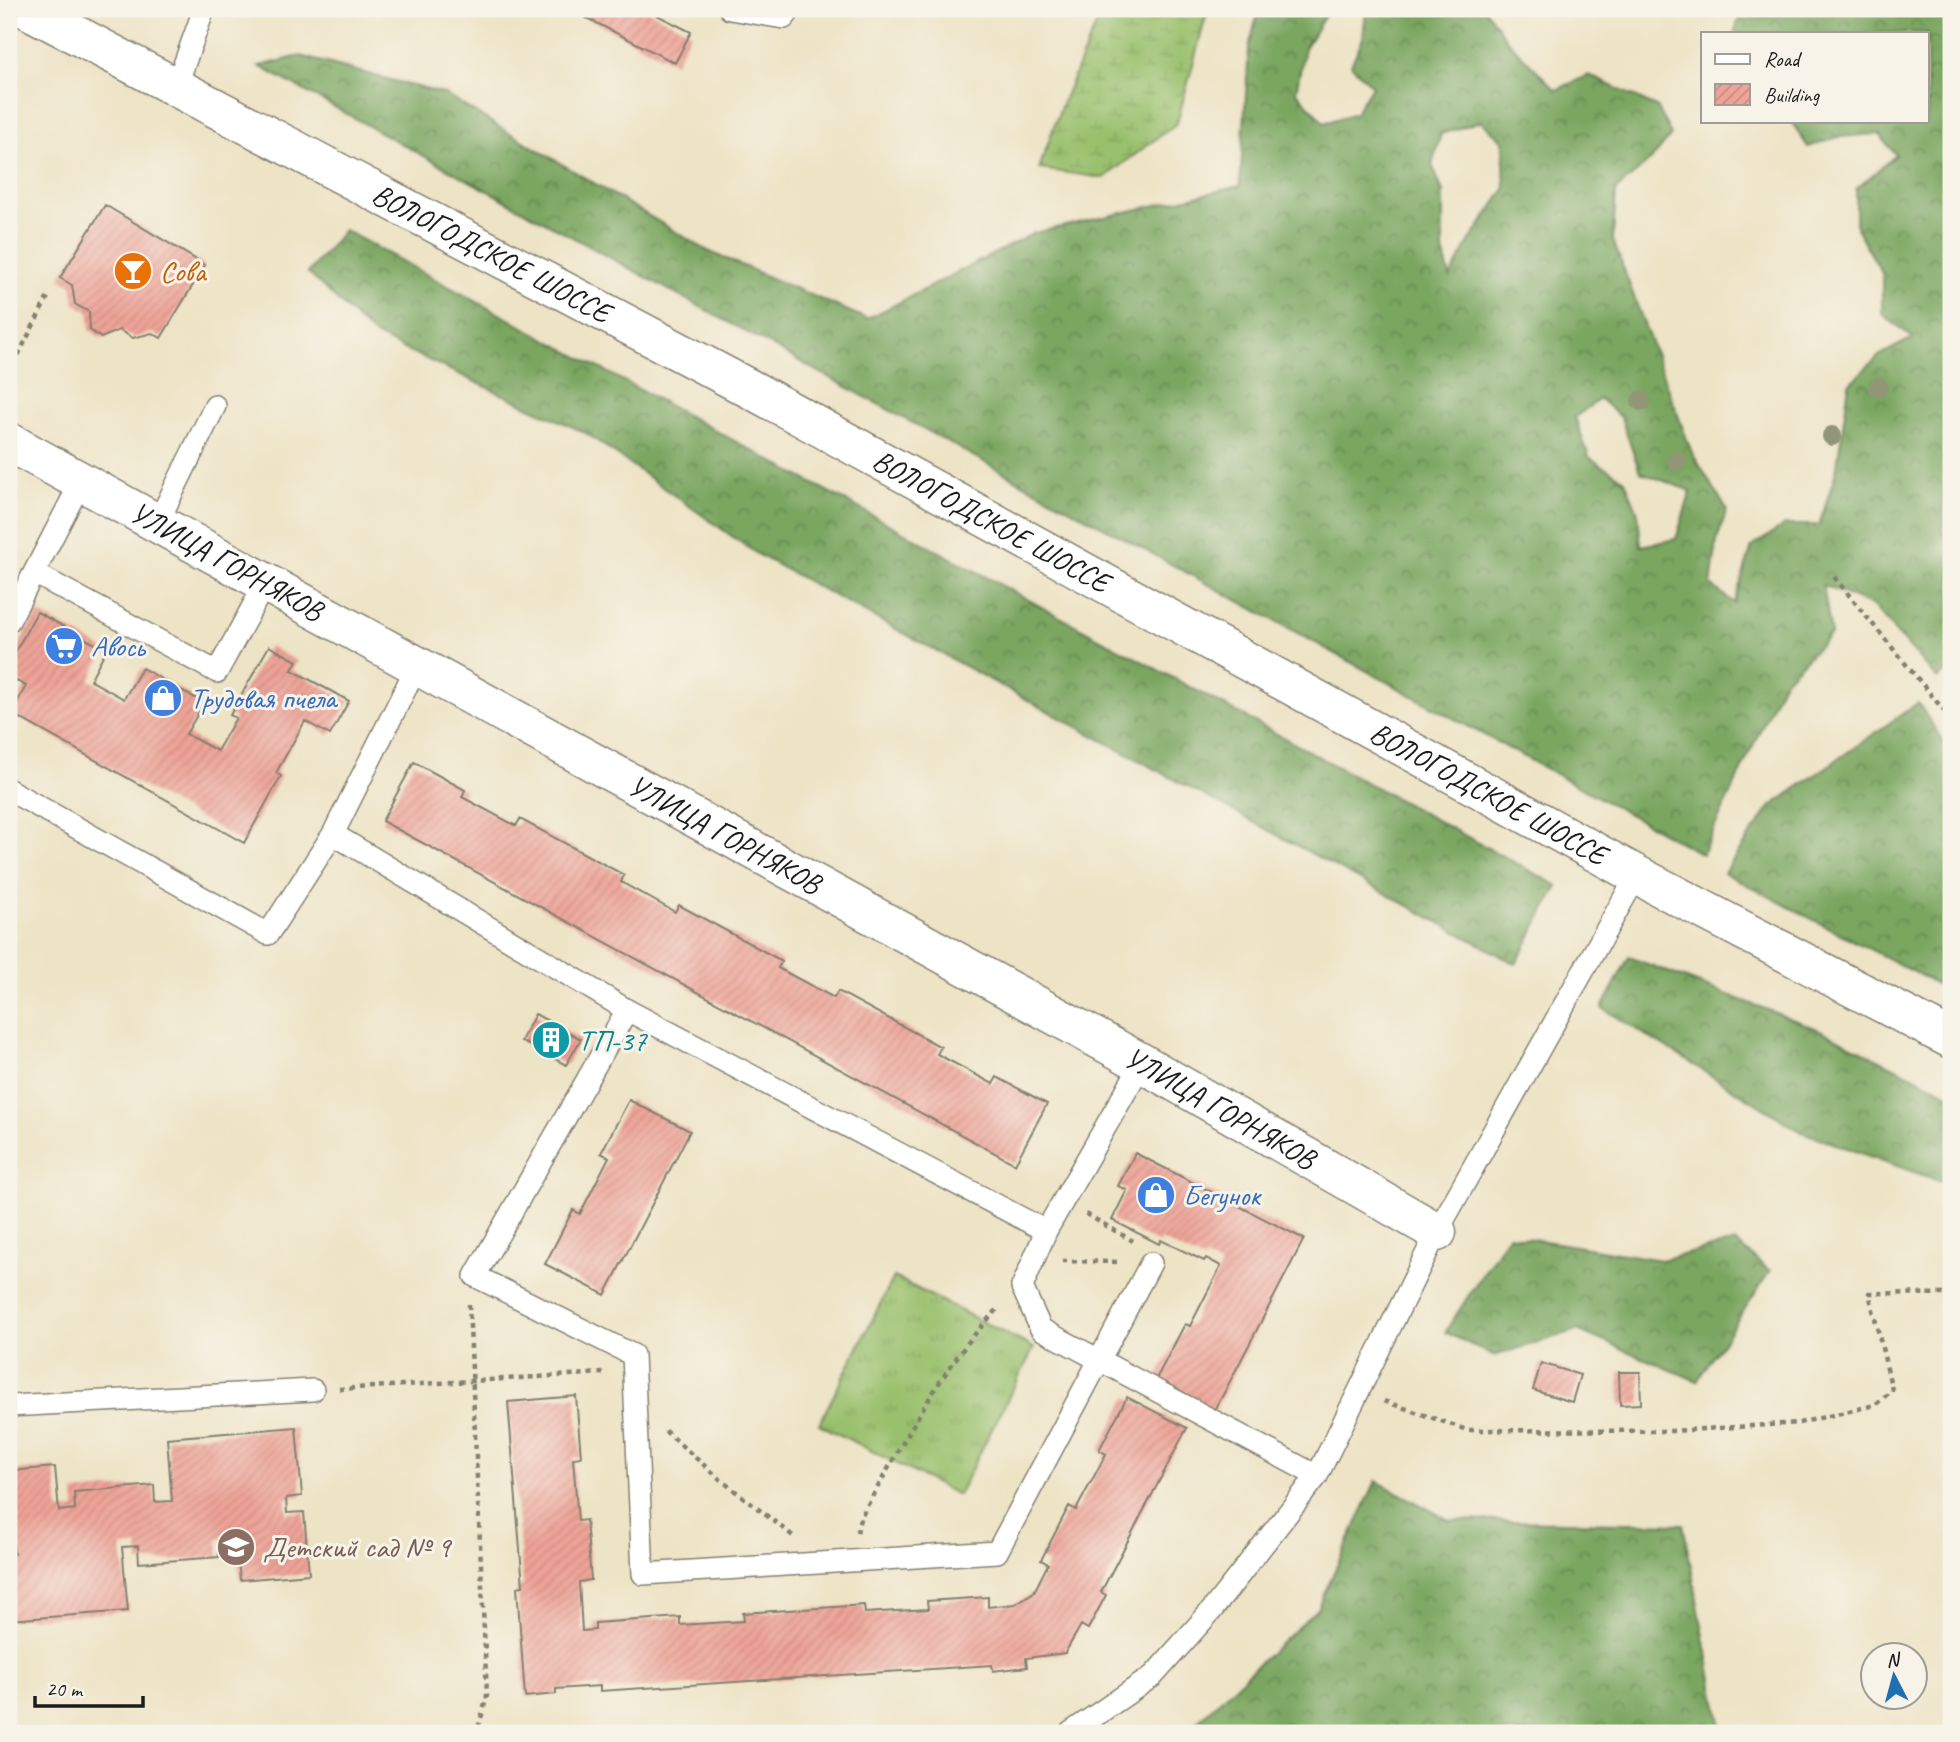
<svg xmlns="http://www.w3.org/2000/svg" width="1960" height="1742" viewBox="0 0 1960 1742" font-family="Caveat,sans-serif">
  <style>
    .grass { fill: url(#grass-tufts); stroke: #5a6e44; stroke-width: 2 }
    .forest { fill: url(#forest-crowns); stroke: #4b613e; stroke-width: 2; fill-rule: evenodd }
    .wetland { fill: url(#wetland-marsh); stroke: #5a6e44; stroke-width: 2 }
    .building { fill: url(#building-hatch) }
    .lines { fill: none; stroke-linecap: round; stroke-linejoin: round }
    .service-casing { stroke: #848070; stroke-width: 24 }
    .minor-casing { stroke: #848070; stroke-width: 41 }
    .secondary-casing { stroke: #848070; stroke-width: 41 }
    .path { stroke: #848070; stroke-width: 4.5; stroke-dasharray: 5 5; stroke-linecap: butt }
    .service { stroke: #fff; stroke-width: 21 }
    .minor { stroke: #fff; stroke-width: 38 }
    .secondary { stroke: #fff; stroke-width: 38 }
    .tree { fill: #929577 }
    .labels { text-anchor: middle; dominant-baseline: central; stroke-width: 6; stroke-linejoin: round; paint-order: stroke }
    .street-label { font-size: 30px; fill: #1c1c1c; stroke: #f7f3e8 }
    .food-label { font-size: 30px; fill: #c56008; stroke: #f7f3e8; text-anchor: start }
    .shop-label { font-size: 30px; fill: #366cbe; stroke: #f7f3e8; text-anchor: start }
    .culture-label { font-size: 30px; fill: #0d838f; stroke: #f7f3e8; text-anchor: start }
    .education-label { font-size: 30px; fill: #785e54; stroke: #f7f3e8; text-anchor: start }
  </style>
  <defs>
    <pattern id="grass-tufts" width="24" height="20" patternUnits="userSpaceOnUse" patternTransform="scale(1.75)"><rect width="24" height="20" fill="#99c06c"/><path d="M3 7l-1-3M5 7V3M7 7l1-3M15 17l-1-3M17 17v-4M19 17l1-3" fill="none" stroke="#83a45d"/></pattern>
    <pattern id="forest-crowns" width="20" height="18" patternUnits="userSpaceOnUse" patternTransform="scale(1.75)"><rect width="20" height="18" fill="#7aa660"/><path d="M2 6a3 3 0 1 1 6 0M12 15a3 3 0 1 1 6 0" fill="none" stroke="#63864e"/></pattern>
    <pattern id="wetland-marsh" width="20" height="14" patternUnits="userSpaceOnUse" patternTransform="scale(1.75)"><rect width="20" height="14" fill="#99c06c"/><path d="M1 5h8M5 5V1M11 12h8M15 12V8" fill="none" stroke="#83a45d"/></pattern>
    <pattern id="building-hatch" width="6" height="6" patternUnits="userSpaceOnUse" patternTransform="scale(1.75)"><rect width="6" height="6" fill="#eea397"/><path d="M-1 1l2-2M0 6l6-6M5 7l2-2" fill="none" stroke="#cc8c82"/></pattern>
  </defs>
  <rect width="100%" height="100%" fill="#f7f3e8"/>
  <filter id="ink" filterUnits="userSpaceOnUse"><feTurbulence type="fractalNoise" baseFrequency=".0143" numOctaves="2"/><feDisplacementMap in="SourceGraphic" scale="14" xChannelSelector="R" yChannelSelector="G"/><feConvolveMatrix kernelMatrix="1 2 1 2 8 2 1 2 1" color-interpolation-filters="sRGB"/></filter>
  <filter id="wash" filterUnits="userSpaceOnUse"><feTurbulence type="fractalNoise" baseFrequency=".00686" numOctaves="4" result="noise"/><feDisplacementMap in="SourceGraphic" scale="28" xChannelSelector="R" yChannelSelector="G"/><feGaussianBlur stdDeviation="1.57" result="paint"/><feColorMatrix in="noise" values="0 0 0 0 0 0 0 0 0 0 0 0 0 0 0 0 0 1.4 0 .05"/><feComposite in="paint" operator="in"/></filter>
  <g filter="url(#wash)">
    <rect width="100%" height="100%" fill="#ede3c5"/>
    <path class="grass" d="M894 1277 1034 1348 958 1495 819 1424Z"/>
    <path class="forest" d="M1259 9H1329L1305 48 1296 91 1324 123 1355 113 1372 86 1351 65 1363 38 1366 9H1485L1506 39 1556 90 1589 75 1658 108 1671 135 1651 160 1616 190 1613 240 1692 453 1727 510 1717 540 1711 585 1734 603 1752 547 1785 525H1819L1836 472 1849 384 1880 355 1913 338 1882 314V273L1856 228V189L1896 155 1879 134 1838 137 1808 147 1791 121H1927V33H1736L1735 30 1743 9H1951V484L1945 491 1943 534H1951V668L1937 679 1873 606 1823 585 1831 634 1783 682 1702 854 259 66 300 56 444 94 708 251 867 319 1034 233 1240 186 1249 47ZM1481 121 1503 141 1505 189 1471 239 1450 277 1443 250V192L1432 165 1441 134ZM1600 399 1621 418 1640 472 1691 491 1676 539 1641 546 1638 513 1625 480 1589 457 1575 417Z
      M344 230 1558 886 1516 964 757 554 586 433 374 335 308 273Z
      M1918 703 1951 753V989L1948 990 1724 873 1771 806Z
      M1629 957 1818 1029 1951 1095V1176L1939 1181 1802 1132 1602 1008Z
      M1508 1235 1661 1260 1735 1242 1770 1271 1697 1381 1577 1330 1494 1356 1445 1332Z
      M1376 1481 1449 1520 1683 1524 1722 1733H1185L1317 1609Z"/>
    <path class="wetland" d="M1103 9H1208L1177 123 1104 178 1039 169 1063 101Z"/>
    <g id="blocks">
      <path class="building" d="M569 9H645L691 32 675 63Z
        M105 205 205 265 161 338 152 333 133 338 119 330 101 338 90 330 89 312 75 304 72 285 60 278Z
        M37 612 106 650 90 680 124 699 142 668 204 703 186 734 217 751 236 718 230 715 269 646 297 661 292 670 349 701 330 735 305 721 276 773 281 776 244 843 11 713 26 686 9 677V663Z
        M414 762 465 790 462 797 516 826 520 819 624 875 621 882 675 912 679 905 767 953 782 961 778 968 834 998 838 991 941 1047 937 1054 993 1084 997 1077 1047 1104 1015 1164 382 821Z
        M535 1014 581 1039 566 1065 521 1041Z
        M629 1100 690 1131 605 1295 545 1264 573 1210 580 1214 609 1157 601 1153Z
        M1135 1153 1304 1239 1212 1416 1184 1401 1187 1395 1156 1379 1185 1324 1190 1326 1221 1266 1206 1258 1204 1261 1161 1240 1159 1244 1112 1220 1127 1190 1118 1186Z
        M1541 1363 1580 1375 1572 1402 1533 1390Z
        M1619 1372H1640L1641 1404 1620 1405Z
        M576 1396 581 1457 573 1458 578 1521 586 1520 591 1580 579 1582 582 1631 595 1630V1623L680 1617V1625L744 1621 743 1613 864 1605 865 1613 928 1609 927 1601 988 1597V1607L1015 1604 1034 1592 1048 1564 1041 1560 1069 1506 1076 1510 1106 1454 1099 1450 1127 1397 1187 1428 1101 1592 1106 1595 1088 1629 1081 1625 1065 1653 1026 1658 1027 1667 993 1671 992 1665 600 1691V1686L556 1689V1694L525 1697 517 1587 523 1586 508 1402Z
        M296 1427 302 1496 286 1498 287 1513 304 1512 309 1574 240 1580 236 1538 218 1539 219 1557 139 1563 138 1546 122 1547 128 1611 9 1620V1554H14L12 1536 9 1537V1471L55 1467 59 1511 75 1509 74 1492 154 1485 155 1502 172 1501 167 1438Z"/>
    </g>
  </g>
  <g filter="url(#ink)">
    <use href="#blocks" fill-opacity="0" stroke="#848070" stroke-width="2"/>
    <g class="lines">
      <g class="service-casing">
        <path id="service" d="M730 9 784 18 791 9
          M176 87 204 9
          M158 522 215 406
          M34 573 217 672 266 582
          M9 621 82 480
          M417 666 333 834 627 1010 1046 1231
          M9 790 268 934 333 834
          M627 1010 475 1276 633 1355 643 1574 997 1552 1151 1263
          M1142 1063 1046 1231 1022 1287 1041 1329 1317 1476
          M9 1406 313 1390
          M1070 1733 1153 1676 1212 1610 1317 1476 1437 1232 1637 875"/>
      </g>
      <g class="minor-casing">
        <g id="minor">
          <path id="s1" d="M9 442 1142 1063 1437 1232"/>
        </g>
      </g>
      <g class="secondary-casing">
        <g id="secondary">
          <path id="s2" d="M27 9 754 391 1637 875 1951 1039"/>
        </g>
      </g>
      <path class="path" d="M9 373 50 293
        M1834 577 1951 719
        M1086 1214 1133 1241
        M1062 1261 1120 1262
        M469 1304 487 1696 477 1733
        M339 1389 603 1373
        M1384 1401 1467 1430 1672 1431 1799 1423 1875 1405 1892 1390 1869 1293 1951 1294
        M665 1431 721 1480 793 1536
        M857 1533 860 1518C900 1450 943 1362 999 1308"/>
      <use href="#service" class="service"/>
      <use href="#minor" class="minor"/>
      <use href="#secondary" class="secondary"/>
    </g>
    <g class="tree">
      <circle cx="1878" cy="387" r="10"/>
      <circle cx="1641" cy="401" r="10"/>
      <circle cx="1832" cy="436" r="10"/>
      <circle cx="1677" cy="461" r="10"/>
    </g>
  </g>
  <defs>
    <g id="bar-disc" transform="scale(2.0125)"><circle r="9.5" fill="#e8710a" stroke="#f7f3e8"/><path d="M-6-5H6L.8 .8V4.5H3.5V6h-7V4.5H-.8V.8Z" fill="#fff"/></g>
    <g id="supermarket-disc" transform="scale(2.0125)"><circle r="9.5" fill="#3f7fe0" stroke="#f7f3e8"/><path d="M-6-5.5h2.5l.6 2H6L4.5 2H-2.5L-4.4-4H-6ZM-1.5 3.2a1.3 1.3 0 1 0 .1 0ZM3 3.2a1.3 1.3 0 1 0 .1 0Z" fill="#fff"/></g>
    <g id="shop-disc" transform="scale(2.0125)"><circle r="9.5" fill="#3f7fe0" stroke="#f7f3e8"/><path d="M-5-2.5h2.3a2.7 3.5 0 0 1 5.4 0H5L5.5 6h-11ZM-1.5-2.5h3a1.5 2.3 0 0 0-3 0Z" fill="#fff"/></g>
    <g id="building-disc" transform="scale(2.0125)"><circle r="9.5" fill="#0f9aa8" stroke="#f7f3e8"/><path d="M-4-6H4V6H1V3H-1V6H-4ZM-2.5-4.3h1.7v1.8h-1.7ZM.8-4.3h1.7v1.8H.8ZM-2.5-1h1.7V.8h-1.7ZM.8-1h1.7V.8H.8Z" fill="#fff"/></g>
    <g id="school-disc" transform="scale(2.0125)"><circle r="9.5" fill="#8d6e63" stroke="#f7f3e8"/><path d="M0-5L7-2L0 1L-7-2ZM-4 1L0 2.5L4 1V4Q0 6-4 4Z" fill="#fff"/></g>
  </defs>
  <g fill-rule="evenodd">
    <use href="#bar-disc" x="133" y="271"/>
    <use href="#supermarket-disc" x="64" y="646"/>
    <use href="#shop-disc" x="163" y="698"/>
    <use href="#building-disc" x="551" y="1040"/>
    <use href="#shop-disc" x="1156" y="1195"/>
    <use href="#school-disc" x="236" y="1547"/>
  </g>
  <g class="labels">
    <g class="street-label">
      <text stroke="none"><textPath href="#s2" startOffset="525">ВОЛОГОДСКОЕ ШОССЕ</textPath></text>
      <text stroke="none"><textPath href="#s2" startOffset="1092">ВОЛОГОДСКОЕ ШОССЕ</textPath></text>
      <text stroke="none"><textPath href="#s1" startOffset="248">УЛИЦА ГОРНЯКОВ</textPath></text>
      <text stroke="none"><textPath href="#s2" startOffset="1659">ВОЛОГОДСКОЕ ШОССЕ</textPath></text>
      <text stroke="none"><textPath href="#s1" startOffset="816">УЛИЦА ГОРНЯКОВ</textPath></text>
      <text stroke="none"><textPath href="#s1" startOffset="1382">УЛИЦА ГОРНЯКОВ</textPath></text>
    </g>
    <g class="food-label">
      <text x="160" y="271">Сова</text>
    </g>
    <g class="shop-label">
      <text x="91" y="646">Авось</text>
      <text x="190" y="698">Трудовая пчела</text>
      <text x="1183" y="1195">Бегунок</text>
    </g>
    <g class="culture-label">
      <text x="578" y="1040">ТП-37</text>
    </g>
    <g class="education-label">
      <text x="263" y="1547">Детский сад № 9</text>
    </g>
  </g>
  <rect width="1960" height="1742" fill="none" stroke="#f7f3e8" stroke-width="35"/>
  <rect x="1701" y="32" width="228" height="91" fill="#f7f3e8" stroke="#9f9d96" stroke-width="2"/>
  <rect x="1715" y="54" width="35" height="10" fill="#ffffff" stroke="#9f9d96" stroke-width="2"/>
  <text x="1764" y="66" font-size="21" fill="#1c1c1c">Road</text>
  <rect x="1715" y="84" width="35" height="21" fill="url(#building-hatch)" stroke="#9f9d96" stroke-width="2"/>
  <text x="1764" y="102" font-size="21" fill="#1c1c1c">Building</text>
  <g transform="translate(1894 1676) rotate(354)"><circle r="33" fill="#f7f3e8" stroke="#9f9d96" stroke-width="2"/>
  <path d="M0-5L12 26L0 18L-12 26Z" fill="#1f6fb2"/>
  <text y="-10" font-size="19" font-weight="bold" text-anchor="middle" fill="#1c1c1c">N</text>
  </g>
  <path d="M35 1696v10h108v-10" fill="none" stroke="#1c1c1c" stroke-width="3.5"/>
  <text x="46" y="1696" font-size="21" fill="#1c1c1c" stroke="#f7f3e8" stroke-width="5" paint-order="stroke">20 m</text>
</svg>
